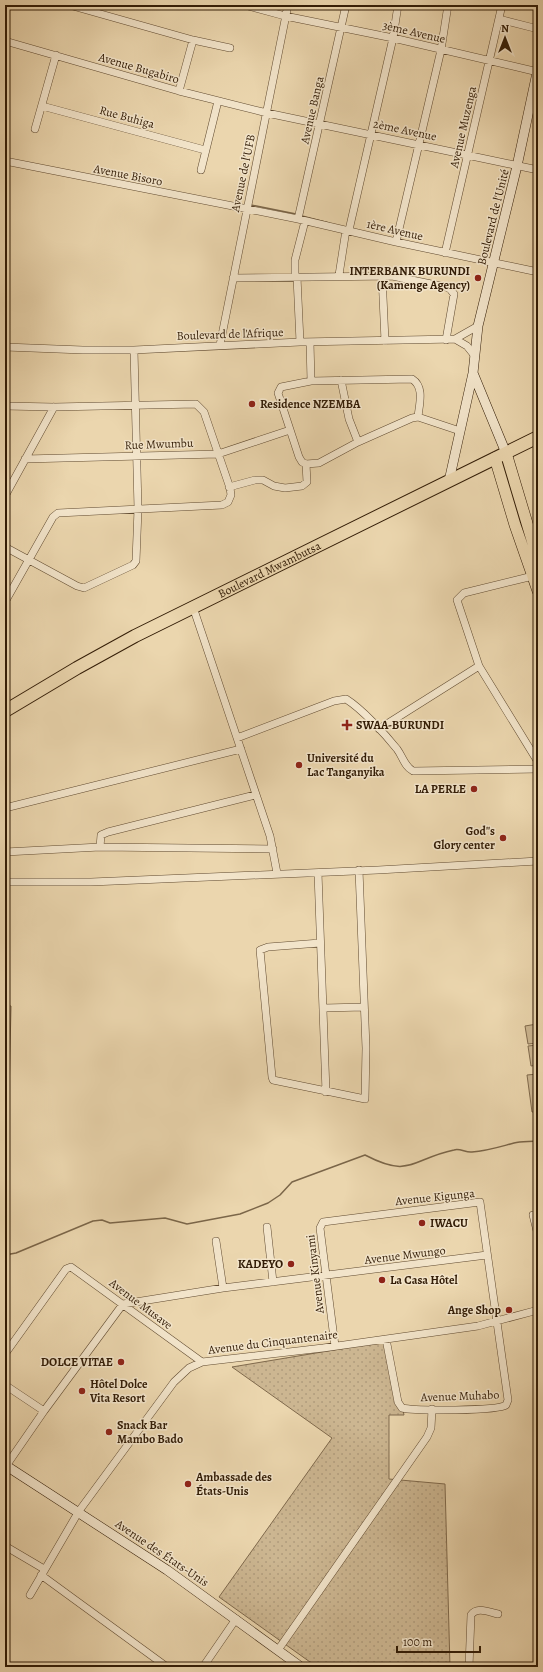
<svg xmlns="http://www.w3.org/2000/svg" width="543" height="1672" viewBox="0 0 543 1672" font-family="Alegreya,serif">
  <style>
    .grass { fill: url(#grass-dots); stroke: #7f694c }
    .garden { fill: #ccb691; stroke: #7f694c }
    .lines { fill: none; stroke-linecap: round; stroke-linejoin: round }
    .stream { stroke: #7b6649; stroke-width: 1.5 }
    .street-casing { stroke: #604a30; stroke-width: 8 }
    .secondary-casing { stroke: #321c06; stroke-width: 10 }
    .primary-casing { stroke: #321c06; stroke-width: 12 }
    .highway-casing { stroke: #321c06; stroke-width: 14 }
    .street { stroke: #f2e4ca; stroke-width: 7 }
    .secondary { stroke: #f2e4ca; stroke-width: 9 }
    .primary { stroke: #ebd6ae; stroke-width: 11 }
    .highway { stroke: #ebd6ae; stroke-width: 12 }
    .poi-dot { fill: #8f2418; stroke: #f2e4ca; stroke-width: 1.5 }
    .labels { text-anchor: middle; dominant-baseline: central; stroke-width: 3; stroke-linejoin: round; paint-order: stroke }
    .street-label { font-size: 12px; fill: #321c06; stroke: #f2e4ca }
    .poi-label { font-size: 12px; font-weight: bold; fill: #321c06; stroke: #f2e4ca; text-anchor: start }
  </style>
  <defs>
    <pattern id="grass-dots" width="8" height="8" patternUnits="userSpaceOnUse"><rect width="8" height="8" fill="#ccb691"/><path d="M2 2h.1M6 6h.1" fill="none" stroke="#b09c7c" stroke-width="1.8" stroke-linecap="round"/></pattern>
  </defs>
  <rect width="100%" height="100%" fill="#ebd6ae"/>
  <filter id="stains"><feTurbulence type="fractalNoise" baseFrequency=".005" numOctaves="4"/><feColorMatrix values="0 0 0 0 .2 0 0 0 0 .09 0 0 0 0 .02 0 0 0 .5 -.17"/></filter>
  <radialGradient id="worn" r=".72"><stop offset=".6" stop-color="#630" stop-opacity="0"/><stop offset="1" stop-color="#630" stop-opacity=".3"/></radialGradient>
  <path class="grass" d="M388 1341 404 1415H389V1479L445 1484 450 1667H317L219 1597 332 1438 232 1367Z"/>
  <path class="garden" d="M5 1005 11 1006 9 1099 5 1098Z
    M537 1024 538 1043 528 1044 525 1026Z
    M538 1045V1065L531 1066 528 1046Z
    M538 1074V1112H532L527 1075Z"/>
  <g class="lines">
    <path class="stream" d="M251 205 296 214
      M302 216 329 223
      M5 1255 16 1253 93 1221 102 1220 110 1223 165 1218 187 1224 240 1214 268 1203 280 1195 292 1182 365 1155C411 1179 411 1159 454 1150 460 1148 466 1153 472 1152 487 1151 499 1147 514 1143 521 1141 530 1142 538 1141"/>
    <g class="street-casing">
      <path id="street" d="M69 5 193 40 230 48
        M244 5 285 16 393 38 538 72
        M499 19 538 29
        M5 41 179 91 267 113 538 170
        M179 91 193 40
        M42 106 205 150
        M35 129 56 55
        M5 161 298 219 396 242 538 272
        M201 170 218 101
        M298 219 346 5
        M349 230 393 38 398 5
        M396 242 441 50 448 5
        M445 253 502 5
        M339 275 346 230
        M382 275 385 341
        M295 277V260L305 221
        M297 277 300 342
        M233 278 392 276 446 287 450 289 454 294 446 340
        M455 339 467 346 475 356
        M310 342 311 381
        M220 345 288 5
        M5 347 83 350H134L300 342 455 339 478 326
        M341 380 349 419 358 442
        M5 406 54 407 196 404 204 412 230 488 231 495 228 502 222 505 58 513 53 517 5 602
        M25 459 218 454 290 430
        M306 464 302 462 299 457 278 393 281 387 311 381 412 379C425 387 419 405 418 417
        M306 464 319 463 358 442 412 418 418 417 460 431
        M229 487 255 480H263L274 486 285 488 302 486 307 482 306 464
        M5 496 54 407
        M5 547 77 586 84 588 133 565 136 561 138 509 134 350
        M533 576 464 593 457 600 479 666 538 762
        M193 607 270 836 277 873
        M379 729 479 666
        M237 738 334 701 346 699C362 709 385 734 397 749 403 757 404 766 413 771L538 769
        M255 795 108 832 101 835 100 847 273 849
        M5 808 241 749
        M5 852 100 847
        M318 873 326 1092
        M5 882H91L378 870 538 861
        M320 943 268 947 260 950 272 1077 273 1080 365 1099 366 1048 359 870
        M324 1008 364 1007
        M533 1215 538 1235
        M267 1227 273 1282
        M216 1241 223 1288
        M335 1346 320 1228 323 1222 480 1202 508 1400 506 1405C498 1411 415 1411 402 1408L398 1402 386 1339
        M5 1354 66 1269 71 1267 202 1362
        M5 1385 44 1411
        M6 1466 44 1411 123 1304 223 1288 487 1255
        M5 1546 44 1569
        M41 1575 167 1667
        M30 1595 79 1511 174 1382 189 1368 202 1362 323 1348 478 1326 538 1310
        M278 1650 427 1437 431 1428 432 1409
        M203 1667 236 1619
        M469 1667 471 1615C477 1606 489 1612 498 1614"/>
    </g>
    <g class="secondary-casing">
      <path id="secondary" d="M473 373 506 453
        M449 481 473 373 478 326 517 166 538 68
        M5 1465 167 1570 301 1667"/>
    </g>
    <g class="primary-casing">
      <path id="primary" d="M506 453 538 560
        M495 458 515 525 538 591"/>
    </g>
    <g class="highway-casing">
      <g id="highway">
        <path id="s1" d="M5 711 77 668 135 636 538 437"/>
      </g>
    </g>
    <use href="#street" class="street"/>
    <use href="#secondary" class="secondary"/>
    <use href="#primary" class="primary"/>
    <use href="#highway" class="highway"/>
  </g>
  <g class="poi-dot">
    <circle cx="478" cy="278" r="4"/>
    <circle cx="252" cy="404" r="4"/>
    <path d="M345 719h4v4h4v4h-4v4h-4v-4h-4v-4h4z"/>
    <circle cx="299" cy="765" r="4"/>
    <circle cx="474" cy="789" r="4"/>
    <circle cx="503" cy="838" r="4"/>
    <circle cx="422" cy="1223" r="4"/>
    <circle cx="291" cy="1264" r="4"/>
    <circle cx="382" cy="1280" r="4"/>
    <circle cx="509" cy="1310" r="4"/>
    <circle cx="121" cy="1362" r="4"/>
    <circle cx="82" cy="1391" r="4"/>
    <circle cx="109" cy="1432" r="4"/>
    <circle cx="188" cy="1484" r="4"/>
  </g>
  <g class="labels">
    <g class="street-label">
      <text transform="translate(414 32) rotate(13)">3ème Avenue</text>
      <text transform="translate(139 68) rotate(16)">Avenue Bugabiro</text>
      <text transform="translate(312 110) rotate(-77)">Avenue Banga</text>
      <text transform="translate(127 117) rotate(15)">Rue Buhiga</text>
      <text transform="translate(463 127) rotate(-77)">Avenue Muzenga</text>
      <text transform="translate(405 130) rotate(12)">2ème Avenue</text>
      <text transform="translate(243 173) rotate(-78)">Avenue de l'UFB</text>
      <text transform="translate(128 175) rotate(11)">Avenue Bisoro</text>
      <text transform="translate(493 217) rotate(-76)">Boulevard de l'Unité</text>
      <text transform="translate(395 230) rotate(13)">1ère Avenue</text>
      <text transform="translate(230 334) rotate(-2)">Boulevard de l'Afrique</text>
      <text transform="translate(159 444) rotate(-2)">Rue Mwumbu</text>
      <text stroke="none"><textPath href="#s1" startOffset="300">Boulevard Mwambutsa</textPath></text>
      <text transform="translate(435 1197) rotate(-6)">Avenue Kigunga</text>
      <text transform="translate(405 1255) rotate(-7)">Avenue Mwungo</text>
      <text transform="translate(315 1274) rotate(-97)">Avenue Kinyami</text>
      <text transform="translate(141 1304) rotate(37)">Avenue Musave</text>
      <text transform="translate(273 1342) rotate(-7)">Avenue du Cinquantenaire</text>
      <text transform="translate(460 1396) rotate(-2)">Avenue Muhabo</text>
      <text transform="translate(162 1553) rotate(34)">Avenue des États-Unis</text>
    </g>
    <g class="poi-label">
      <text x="470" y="271" text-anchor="end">INTERBANK BURUNDI<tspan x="470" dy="14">(Kamenge Agency)</tspan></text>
      <text x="260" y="404">Residence NZEMBA</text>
      <text x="356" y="725">SWAA-BURUNDI</text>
      <text x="307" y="758">Université du<tspan x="307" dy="14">Lac Tanganyika</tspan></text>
      <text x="466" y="789" text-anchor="end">LA PERLE</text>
      <text x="495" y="831" text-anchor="end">God''s<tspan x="495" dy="14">Glory center</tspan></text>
      <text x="430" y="1223">IWACU</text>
      <text x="283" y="1264" text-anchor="end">KADEYO</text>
      <text x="390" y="1280">La Casa Hôtel</text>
      <text x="501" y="1310" text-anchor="end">Ange Shop</text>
      <text x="113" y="1362" text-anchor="end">DOLCE VITAE</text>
      <text x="90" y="1384">Hôtel Dolce<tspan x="90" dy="14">Vita Resort</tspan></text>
      <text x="117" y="1425">Snack Bar<tspan x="117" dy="14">Mambo Bado</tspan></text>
      <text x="196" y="1477">Ambassade des<tspan x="196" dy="14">États-Unis</tspan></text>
    </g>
  </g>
  <rect width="543" height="1672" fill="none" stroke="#ebd6ae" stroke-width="20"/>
  <rect x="6" y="6" width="531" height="1660" fill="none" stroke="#321c06" stroke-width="2"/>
  <rect x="10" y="10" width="523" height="1652" fill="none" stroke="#321c06"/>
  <g transform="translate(505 38)" stroke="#f2e4ca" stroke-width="3" paint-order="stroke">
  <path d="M0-3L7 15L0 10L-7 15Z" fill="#321c06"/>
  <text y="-6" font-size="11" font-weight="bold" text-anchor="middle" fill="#321c06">N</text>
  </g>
  <path d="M397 1646v6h83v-6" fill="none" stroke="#321c06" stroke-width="2"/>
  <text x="403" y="1646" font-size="12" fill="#321c06" stroke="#f2e4ca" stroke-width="3" paint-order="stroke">100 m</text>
  <rect width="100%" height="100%" filter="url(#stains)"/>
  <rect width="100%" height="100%" fill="url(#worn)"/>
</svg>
